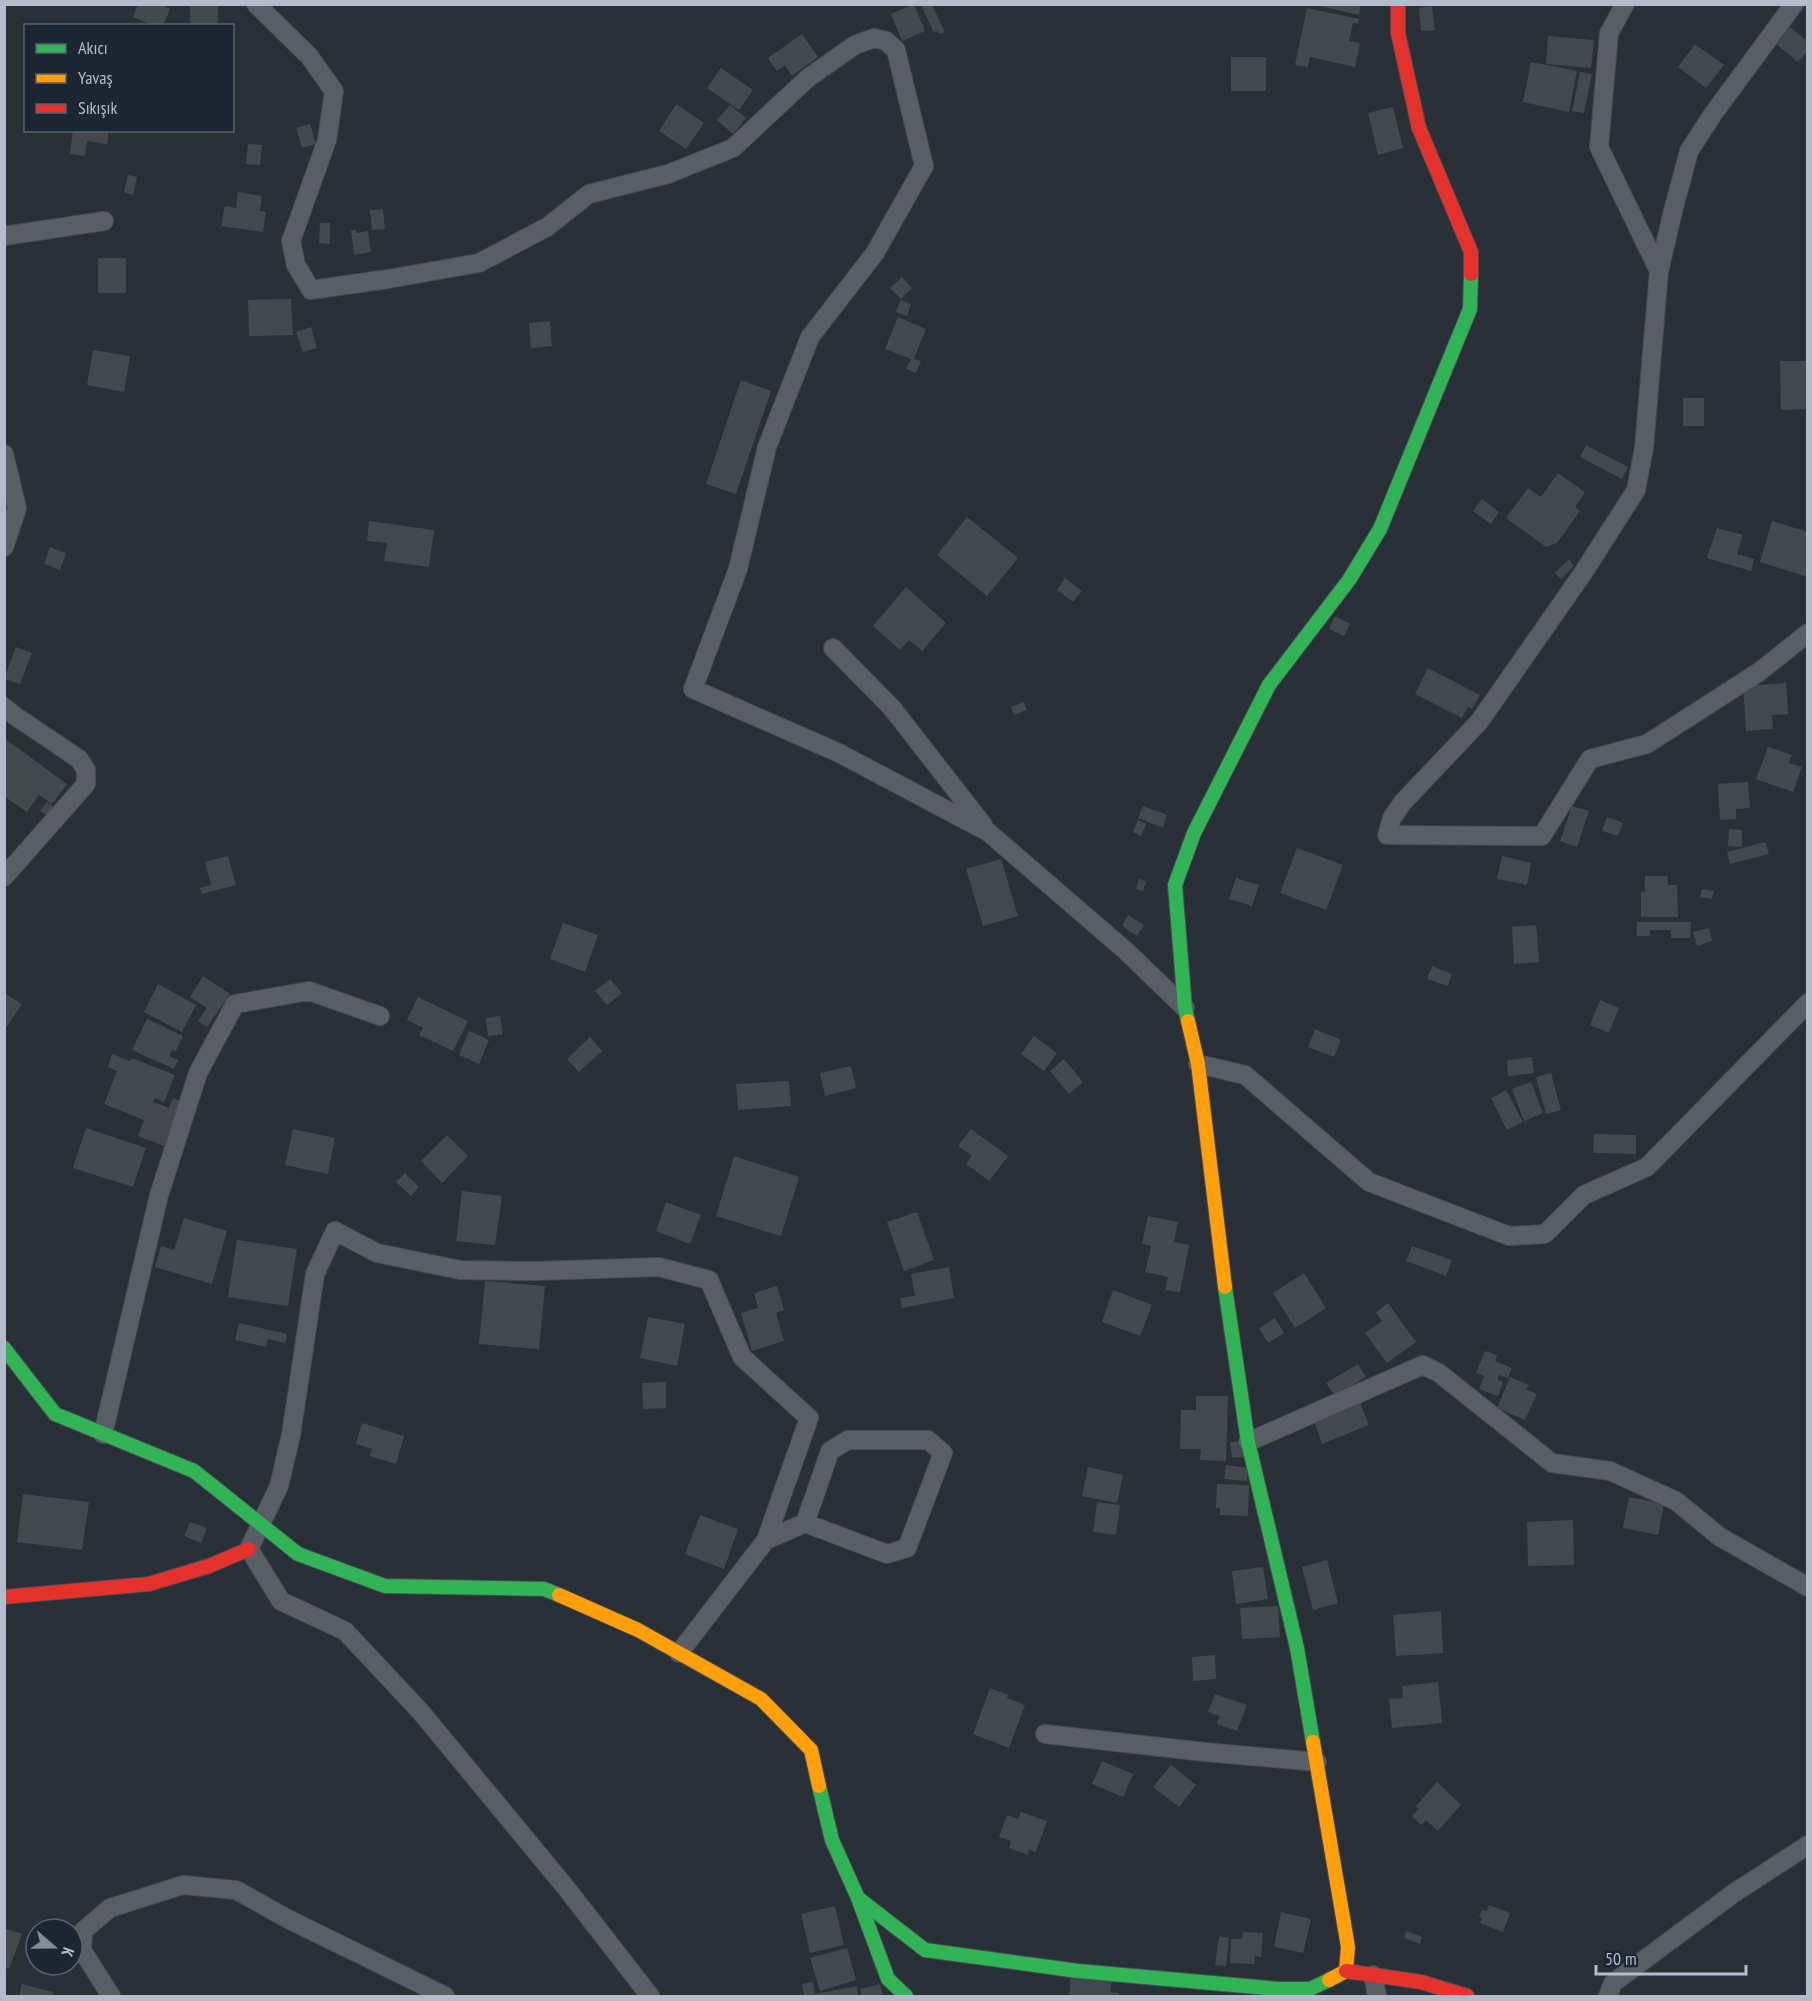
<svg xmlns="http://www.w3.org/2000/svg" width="1812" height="2001" viewBox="0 0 1812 2001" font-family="'PT Sans Narrow',sans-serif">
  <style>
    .building { fill: #444950 }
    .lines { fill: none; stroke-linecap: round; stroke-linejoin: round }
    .street-casing { stroke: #484c53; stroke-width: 20 }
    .fast-casing { stroke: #484c53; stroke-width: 16 }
    .slow-casing { stroke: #484c53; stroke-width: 16 }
    .jam-casing { stroke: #484c53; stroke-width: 16 }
    .street { stroke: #5a5e66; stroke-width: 18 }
    .fast { stroke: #30b455; stroke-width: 14 }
    .slow { stroke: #ff9f0a; stroke-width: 14 }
    .jam { stroke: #e5322d; stroke-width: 14 }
  </style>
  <rect width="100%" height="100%" fill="#2a3038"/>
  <path class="building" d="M138 4H160L170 9 163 26H154L133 17Z
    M190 4H218V26H190Z
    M914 4 925 31 902 41 891 14Z
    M1311 4H1361L1359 15Z
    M921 5H932L945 32 939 34 938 31 934 33Z
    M1432 6 1435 30 1421 31 1419 8Z
    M1307 8 1359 19 1358 24 1353 23 1349 41 1360 43 1355 67 1310 57 1308 67 1295 65Z
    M1790 27 1808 42V51L1798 62 1776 44Z
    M802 34 818 57 792 76 785 65 777 71 768 58Z
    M1548 36 1594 40 1591 68 1546 64Z
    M1695 44 1724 65 1706 88 1678 67Z
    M1231 57H1266V91H1231Z
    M1531 62 1577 71 1569 112 1523 102Z
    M721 68 753 90 739 110 707 88Z
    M1580 72 1592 74 1584 113 1572 111Z
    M676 104 704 123 686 149 659 131Z
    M730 105 746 118 733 134 717 120Z
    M1393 107 1403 148 1378 155 1368 113Z
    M310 124 316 144 302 148 296 128Z
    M73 130H109L107 144 87 141 85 156 70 154Z
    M248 144 262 145 260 165 246 164Z
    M128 175 137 177 133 195 124 192Z
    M238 192 262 196 260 211 266 212 263 232 221 226 225 206 236 208Z
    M383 209 385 229 372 230 370 210Z
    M320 223H330V244L319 243Z
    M351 230H356V233L368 231 371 252 354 255Z
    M98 258H126V293H98Z
    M902 277 912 288 901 299 890 288Z
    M291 299 293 335 249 336 248 300Z
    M900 300 911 304 907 316 896 312Z
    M898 317 926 329 914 359 921 361 916 373 906 369 911 359 885 349Z
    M550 321 552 346 531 348 529 323Z
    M311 327 317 348 303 352 296 332Z
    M93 350 130 356 124 392 87 385Z
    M1780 361H1808V409L1781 410Z
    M741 380 771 391 736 494 706 484Z
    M1683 398H1704V426H1683Z
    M1586 445 1628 467 1622 479 1580 457Z
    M1558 473 1585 492 1575 507 1580 511 1557 543 1546 547 1506 518 1528 488 1541 497Z
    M1482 499 1499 512 1491 524 1473 511Z
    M967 517 1018 558 987 596 937 555Z
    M369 521 434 530 429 567 384 561 387 543 367 541Z
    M1772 521 1808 532V577L1760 562Z
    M1717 528 1743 535 1737 554 1754 559 1751 571 1707 558Z
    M50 547 66 553 60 570 44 564Z
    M1569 559 1574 566 1561 579 1555 573Z
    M1065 578 1082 591 1073 602 1057 590Z
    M906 587 946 623 922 651 909 640 900 650 873 626Z
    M1335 616 1350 624 1344 636 1329 629Z
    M16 647 32 653 20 684 4 679Z
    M1428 668 1480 695 1472 709 1468 707 1462 718 1415 694Z
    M1786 683 1788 714 1772 715 1773 729 1746 731 1743 686Z
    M1024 702 1027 710 1014 715 1011 707Z
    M4 738 67 784 52 804 39 795 27 812 4 796Z
    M1768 747 1792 755 1789 763 1802 767 1793 792 1756 779Z
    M1748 782 1750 808 1736 809V819L1720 820 1718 784Z
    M47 802 59 811 53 819 40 811Z
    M1143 806 1167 815 1163 828 1138 818Z
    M1572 806 1589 811 1577 847 1560 841Z
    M1607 817 1623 823 1618 836 1602 831Z
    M1138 820 1146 824 1141 836 1133 832Z
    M1729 829 1742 830V847L1728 846Z
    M1765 842 1769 854 1730 864 1727 852Z
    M1297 848 1343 865 1326 910 1280 893Z
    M228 856 236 885 202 894 200 888 211 885 205 862Z
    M1502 856 1531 863 1527 885 1497 879Z
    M1001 859 1018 916 983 926 966 869Z
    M1645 876H1667L1668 885H1677L1678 917H1641V892H1645Z
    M1236 878 1259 885 1252 906 1229 899Z
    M1139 879 1146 881 1143 891 1136 889Z
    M1702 889 1714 891 1712 899 1700 897Z
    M1128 915 1144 925 1137 936 1122 926Z
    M1637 922H1691L1690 938H1671V930H1650V936H1637Z
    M563 923 598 935 585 972 550 959Z
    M1536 925 1539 962 1514 964 1512 927Z
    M1709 928 1712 941 1697 946 1693 932Z
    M1432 966 1452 974 1448 986 1427 979Z
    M203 976 230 994 207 1027 198 1021 207 1008 190 997Z
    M610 979 622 993 607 1005 595 991Z
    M158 984 196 1005 182 1032 144 1012Z
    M4 993 22 1004 4 1031Z
    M418 997 468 1021 453 1051 419 1035 423 1028 407 1020Z
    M1600 1000 1619 1008 1609 1033 1590 1025Z
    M500 1016 503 1034 488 1036 486 1018Z
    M147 1019 183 1036 176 1051 172 1050 169 1056 178 1060 174 1069 132 1050Z
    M1315 1029 1341 1040 1334 1057 1308 1047Z
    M469 1031 489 1040 479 1064 459 1055Z
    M1034 1036 1057 1053 1044 1071 1021 1054Z
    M590 1037 602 1051 579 1072 567 1059Z
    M112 1054 130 1061 132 1058 175 1075 164 1102 155 1098 153 1102 169 1108 173 1098 182 1102 164 1146 138 1136 144 1120 104 1104 117 1071 108 1067Z
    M1532 1057 1534 1073 1508 1076 1507 1060Z
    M1064 1059 1083 1082 1069 1094 1050 1071Z
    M851 1066 856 1088 825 1096 820 1073Z
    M1551 1073 1561 1110 1546 1114 1536 1077Z
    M789 1081 791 1106 738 1110 736 1084Z
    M1531 1082 1543 1113 1524 1121 1512 1089Z
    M1506 1090 1523 1122 1507 1130 1491 1098Z
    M86 1128 146 1148 133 1187 73 1168Z
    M293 1129 335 1138 328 1174 285 1165Z
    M971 1129 1008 1156 989 1181 966 1164 972 1156 958 1146Z
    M1594 1134 1636 1135V1154L1593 1153Z
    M447 1135 468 1156 442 1183 421 1161Z
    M734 1156 799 1177 781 1236 716 1216Z
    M405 1173 419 1187 411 1196 396 1182Z
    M462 1191 502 1196 495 1245 456 1241Z
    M666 1202 701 1215 690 1244 656 1231Z
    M917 1212 934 1260 904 1271 887 1222Z
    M1148 1216 1178 1222 1174 1242 1189 1245 1180 1292 1165 1290 1168 1277 1145 1272 1151 1246 1142 1244Z
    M184 1218 227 1231 212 1284 155 1267 161 1246 174 1250Z
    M237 1240 297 1249 288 1306 228 1297Z
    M1412 1246 1452 1260 1446 1276 1406 1261Z
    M949 1267 954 1298 902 1308 900 1298 915 1296 911 1274Z
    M1304 1273 1326 1308 1295 1328 1273 1293Z
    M485 1281 545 1286 539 1349 479 1344Z
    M777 1286 784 1310 776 1313 784 1341 752 1351 741 1313 758 1308 754 1293Z
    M1113 1290 1152 1305 1140 1336 1102 1322Z
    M1388 1303 1416 1342 1387 1363 1365 1333 1382 1321 1376 1312Z
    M648 1317 685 1324 677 1366 640 1358Z
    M1275 1318 1284 1333 1268 1343 1259 1328Z
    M239 1323 287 1334 285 1343 268 1339 266 1347 235 1340Z
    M1485 1351 1497 1355 1495 1361 1512 1368 1508 1378 1499 1375 1498 1380 1503 1382 1498 1396 1479 1389 1484 1376 1476 1373Z
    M1358 1364 1366 1377 1335 1396 1326 1383Z
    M1510 1377 1529 1385 1526 1389 1537 1394 1525 1420 1497 1408Z
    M666 1382V1408L643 1409 642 1383Z
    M1196 1396H1228L1226 1461 1200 1460 1201 1449H1180L1181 1410H1196Z
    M1360 1403 1369 1425 1322 1444 1314 1421Z
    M362 1423 404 1436 396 1464 370 1456 372 1449 356 1444Z
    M1242 1441 1244 1457 1232 1458 1230 1442Z
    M1226 1465 1248 1468 1247 1481 1224 1479Z
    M1088 1467 1123 1475 1117 1503 1082 1496Z
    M1217 1484 1249 1485 1248 1516 1220 1515V1508H1216Z
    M23 1494 89 1502 82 1550 17 1542Z
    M1629 1497 1664 1504 1658 1535 1623 1528Z
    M1097 1502 1120 1505 1116 1535 1093 1532Z
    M700 1515 738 1529 724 1569 685 1554Z
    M1573 1520 1574 1565 1528 1566 1527 1522Z
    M190 1522 207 1528 201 1543 184 1536Z
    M1327 1560 1338 1603 1313 1610 1302 1567Z
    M1263 1567 1268 1599 1236 1604 1232 1571Z
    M1278 1606 1280 1637 1242 1639 1240 1608Z
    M1441 1611 1443 1653 1396 1656 1393 1615Z
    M1215 1655 1216 1679 1193 1681 1192 1657Z
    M1438 1682 1442 1723 1392 1728 1389 1699 1403 1698 1402 1686Z
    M990 1688 1008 1695 1007 1698 1025 1705 1009 1748 973 1734Z
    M1215 1694 1247 1705 1237 1731 1217 1724 1220 1716 1208 1712Z
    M1102 1761 1133 1774 1123 1797 1092 1784Z
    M1171 1765 1196 1785 1179 1807 1153 1787Z
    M1437 1782 1461 1805 1438 1831 1426 1820 1421 1825 1412 1816 1419 1809 1416 1806Z
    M1021 1812 1047 1821 1036 1852 1029 1850 1028 1855 1009 1848 1011 1841 999 1837 1007 1815 1018 1819Z
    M1489 1905 1510 1913 1503 1932 1480 1923 1482 1918 1479 1916 1482 1910 1487 1911Z
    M835 1906 844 1945 810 1953 801 1914Z
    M1281 1912 1311 1919 1303 1953 1274 1947Z
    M4 1928 22 1934 9 1969 4 1967Z
    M1406 1931 1422 1937 1420 1944 1404 1938Z
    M1243 1932 1263 1933 1261 1957 1255 1956 1254 1964 1230 1963 1231 1939H1242Z
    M1219 1936 1229 1938 1226 1966 1215 1965Z
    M847 1948 856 1980 820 1991 810 1958Z
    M1071 1975 1112 1980 1110 1992 1119 1993V1996H1069Z
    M813 1982 815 1994 857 1986 858 1996H804L802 1984Z
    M22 1984 53 1992 52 1996H19Z
    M880 1984 883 1996H862L860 1989Z"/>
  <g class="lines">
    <g class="street-casing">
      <path id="street" d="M256 4 309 56 334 91 327 140 291 241 296 265 311 290 388 279 479 263 547 227 589 194 668 174 733 148 808 78 855 45 874 38 886 41 896 50 924 166 875 253 810 337 767 447 738 569 693 689 839 753 988 832 1126 951 1185 1008
        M1625 4 1609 33 1599 147 1659 271 1644 448 1636 490 1583 573 1479 722 1403 802 1392 818 1387 835 1542 836 1590 759 1647 744 1759 672 1808 633
        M4 236 104 221
        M1659 271 1674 207 1689 151 1713 114 1794 4
        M4 454 17 508 4 547
        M833 648 892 708 983 825
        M4 707 15 716 79 759 86 770V784L4 877
        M1198 1064 1245 1075 1369 1182 1509 1236 1545 1234 1584 1195 1647 1167 1808 1003
        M103 1434 159 1195 198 1073 235 1004 309 991 380 1016
        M1248 1442 1423 1365 1439 1373 1552 1463 1610 1471 1676 1501 1720 1537 1808 1587
        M766 1540 805 1523 887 1554 907 1548 943 1453 928 1440H848L830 1451 805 1523
        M1045 1734 1205 1752 1317 1762
        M1373 1975 1377 1996
        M111 1996 82 1950 83 1931 110 1908 183 1885 236 1890 288 1919 445 1996
        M650 1996 567 1889 420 1711 345 1631 281 1601 249 1549 279 1486 291 1435 315 1274 335 1231 377 1253 460 1270 536 1271 659 1267 709 1280 742 1357 809 1418 766 1540 679 1653
        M1608 1996 1613 1983 1734 1893 1808 1845"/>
    </g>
    <g class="fast-casing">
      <path id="fast" d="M1188 1021 1185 1008 1175 885 1194 833 1269 685 1349 580 1380 529 1470 309 1471 274
        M1225 1287 1248 1442 1297 1648 1313 1742
        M4 1348 55 1414 194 1471 298 1554 385 1586 544 1589 559 1595
        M819 1786 832 1840 858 1898 888 1979 906 1996
        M858 1898 925 1950 1078 1971 1279 1989H1310L1329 1980"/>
    </g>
    <g class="slow-casing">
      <path id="slow" d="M1188 1021 1198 1064 1225 1287
        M559 1595 638 1630 761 1699 811 1750 819 1786
        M1313 1742 1348 1947 1346 1971 1329 1980"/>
    </g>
    <g class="jam-casing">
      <path id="jam" d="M1398 4V33L1419 128 1471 252V274
        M4 1597 149 1584 209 1566 249 1549
        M1346 1971 1421 1982 1467 1996"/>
    </g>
    <use href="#street" class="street"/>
    <use href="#fast" class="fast"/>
    <use href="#slow" class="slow"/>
    <use href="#jam" class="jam"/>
  </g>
  <rect width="1812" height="2001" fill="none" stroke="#b4bcc9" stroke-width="12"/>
  <rect x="24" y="24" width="210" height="108" fill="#1d2633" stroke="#59626f" stroke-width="1.5"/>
  <rect x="36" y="44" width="30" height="9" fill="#30b455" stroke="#59626f" stroke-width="1.5"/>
  <text x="78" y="54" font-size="18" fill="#b4bcc9">Akıcı</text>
  <rect x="36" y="74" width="30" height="9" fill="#ff9f0a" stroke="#59626f" stroke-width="1.5"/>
  <text x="78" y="84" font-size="18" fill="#b4bcc9">Yavaş</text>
  <rect x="36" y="104" width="30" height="9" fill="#e5322d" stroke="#59626f" stroke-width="1.5"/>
  <text x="78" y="114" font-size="18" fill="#b4bcc9">Sıkışık</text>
  <g transform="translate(54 1947) rotate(110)"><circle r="28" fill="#1d2633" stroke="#59626f" stroke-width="1.5"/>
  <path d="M0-4.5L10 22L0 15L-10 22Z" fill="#848b96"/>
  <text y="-9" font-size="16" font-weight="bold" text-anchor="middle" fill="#b4bcc9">K</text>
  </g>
  <path d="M1596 1965v9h150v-9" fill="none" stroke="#b4bcc9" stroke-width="3"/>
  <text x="1605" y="1965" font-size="18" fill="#b4bcc9" stroke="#1d2633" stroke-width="4.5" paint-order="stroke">50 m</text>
</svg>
